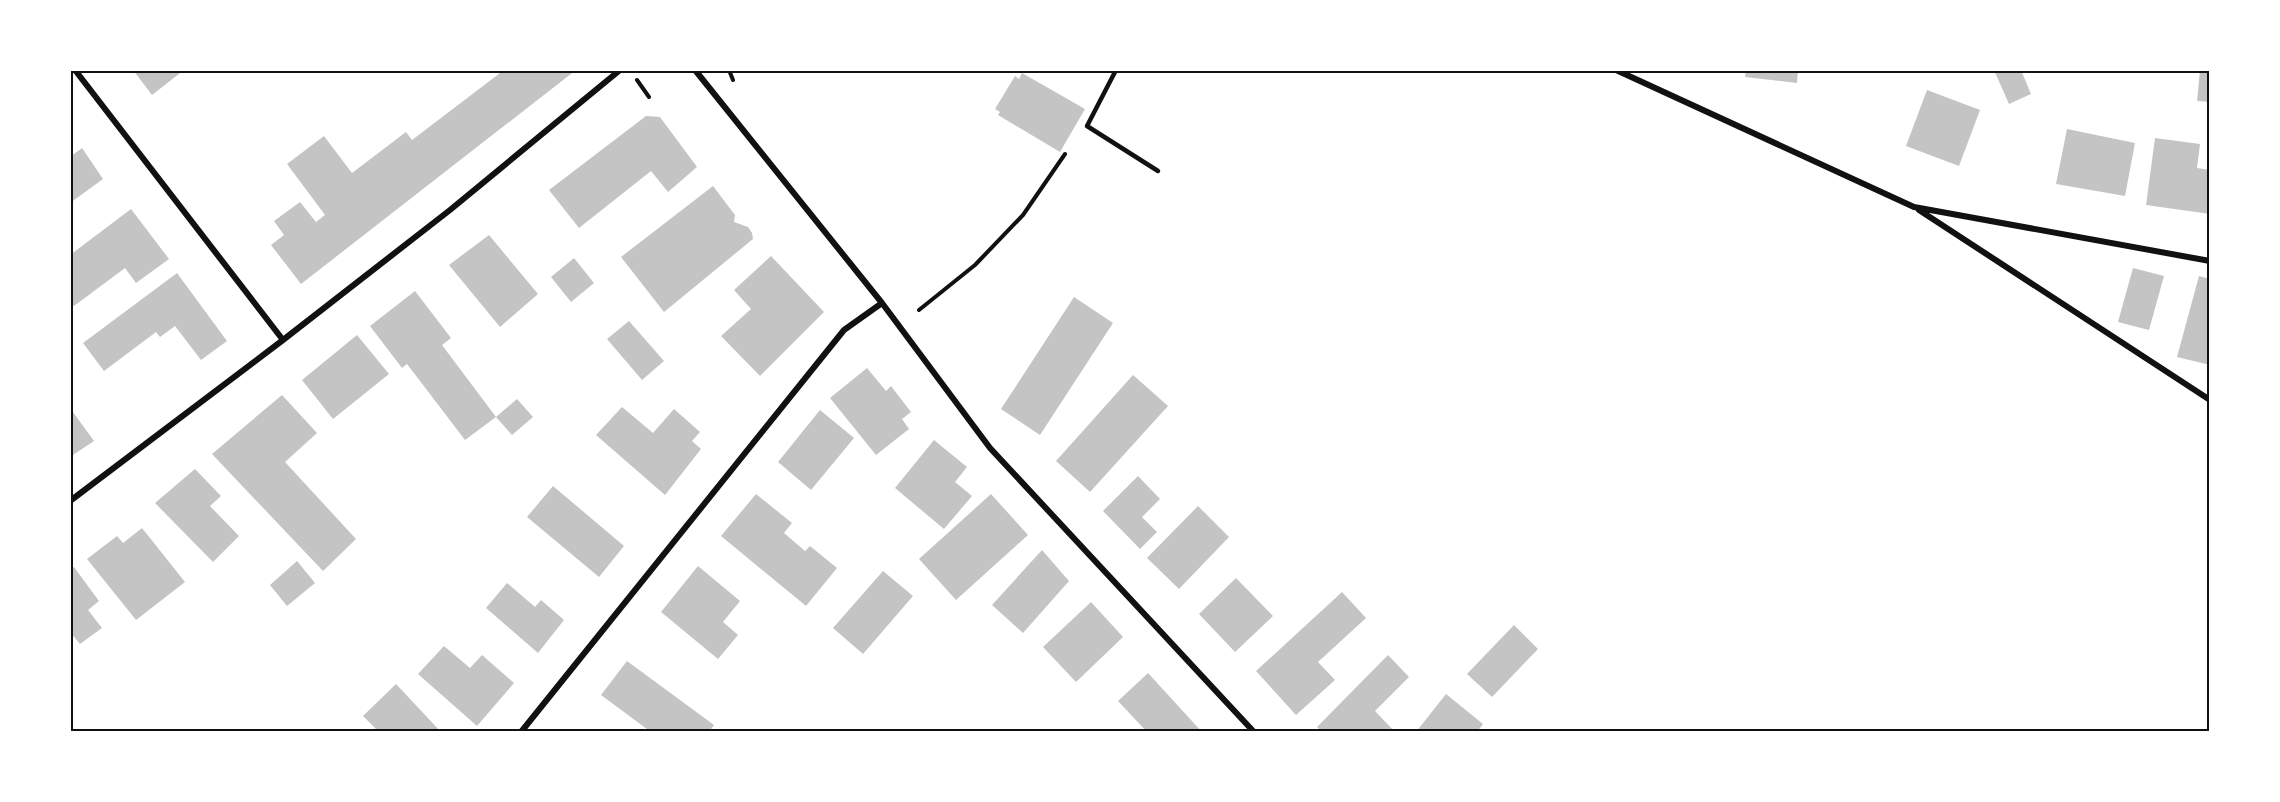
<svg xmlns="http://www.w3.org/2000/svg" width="2280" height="802" viewBox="0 0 2280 802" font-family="'Source Sans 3',sans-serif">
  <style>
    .building { fill: #c4c4c4 }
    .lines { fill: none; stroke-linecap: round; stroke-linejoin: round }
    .path { stroke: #111; stroke-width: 4 }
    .service { stroke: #111; stroke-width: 4.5 }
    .minor { stroke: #111; stroke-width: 6 }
    .neatline { fill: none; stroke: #111; stroke-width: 2 }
  </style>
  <rect width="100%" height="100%" fill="#fff"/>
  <path class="building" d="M133 70H184L152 95Z
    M504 70H576L301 284 271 245 284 235 274 221 300 202 316 222 325 215 287 164 324 136 352 173 406 132 412 140Z
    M1746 70H1798L1797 83 1745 77Z
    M1994 70H2021L2031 94 2009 104Z
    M2200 70H2210V102L2197 101Z
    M1022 73 1085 109 1060 152 998 115 1000 112 995 109 1015 76 1019 79Z
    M1927 90 1980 110 1959 166 1906 146Z
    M646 116 660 117 697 167 668 192 651 171 579 228 549 190Z
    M2067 129 2135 143 2125 196 2056 184Z
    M2155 138 2200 144 2197 168 2210 170V214L2146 205Z
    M82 148 103 179 70 203V157Z
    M713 186 735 215 734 222 748 227 752 233 753 239 664 312 621 257Z
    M131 209 169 259 136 283 125 268 74 306 70 302V255Z
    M489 235 538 294 500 327 449 265Z
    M771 256 824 312 760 376 721 336 751 309 734 290Z
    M574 258 594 283 571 302 551 277Z
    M2133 268 2164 276 2149 330 2118 322Z
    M177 273 227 341 201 360 175 326 160 337 156 332 104 371 83 343Z
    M2199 276 2210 279V365L2177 357Z
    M415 291 451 338 442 345 496 417 465 440 407 364 402 368 370 326Z
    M1074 297 1113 323 1040 435 1001 409Z
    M629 321 664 361 642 380 607 339Z
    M357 335 389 374 333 419 302 380Z
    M867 368 886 391 891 386 911 412 902 419 909 429 876 455 830 398Z
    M1133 375 1168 406 1090 492 1056 461Z
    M282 395 317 433 285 462 356 539 323 571 212 454Z
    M517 399 533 417 512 435 496 417Z
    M622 407 653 433 674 409 700 432 692 441 701 449 665 495 596 435Z
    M70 408 94 441 70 457Z
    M820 410 854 438 811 490 778 462Z
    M934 440 967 467 955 482 972 496 944 529 895 488Z
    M195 469 221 496 210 506 239 536 213 562 155 503Z
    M1138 476 1160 499 1142 517 1157 532 1140 549 1103 511Z
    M553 486 624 546 599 577 527 517Z
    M756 494 792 523 784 533 805 551 810 546 837 568 806 606 721 536Z
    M991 494 1028 535 956 600 919 559Z
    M1198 506 1229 537 1179 589 1147 558Z
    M142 528 185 582 136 620 87 559 117 536 123 543Z
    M1042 550 1069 581 1023 633 992 605Z
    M297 561 315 583 287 606 270 585Z
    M698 566 740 601 723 622 738 635 718 659 661 612Z
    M74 567 99 601 88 610 102 628 80 644 70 632V570Z
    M883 571 913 596 863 654 833 628Z
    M1236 578 1273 616 1235 652 1199 614Z
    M507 583 535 607 541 600 564 620 538 653 486 608Z
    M1342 592 1366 618 1318 662 1335 680 1296 715 1256 671Z
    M1091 602 1123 637 1076 682 1043 647Z
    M1514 625 1538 649 1492 697 1467 674Z
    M444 646 470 668 482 655 514 683 477 726 418 674Z
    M1388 655 1409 677 1375 711 1395 732H1322L1317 727Z
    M627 661 714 725 709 732H651L601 695Z
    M1148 673 1202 732H1147L1118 701Z
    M396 684 441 732H379L363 716Z
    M1446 694 1483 724 1477 732H1416Z"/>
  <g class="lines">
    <path class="path" d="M729 70 733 80
      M637 80 649 97
      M919 310 975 265 1023 215 1065 154"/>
    <path class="service" d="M1116 70 1087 126 1158 171"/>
    <path class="minor" d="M75 70 283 340
      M695 70 882 303 990 448 1254 732
      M1616 70 1914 207 2210 261
      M1919 210 2210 400
      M70 501 283 340 450 210 620 70
      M521 732 844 330 882 303"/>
  </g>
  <rect width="2280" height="802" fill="none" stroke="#ffffff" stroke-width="144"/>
  <rect x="72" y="72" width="2136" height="658" class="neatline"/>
</svg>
